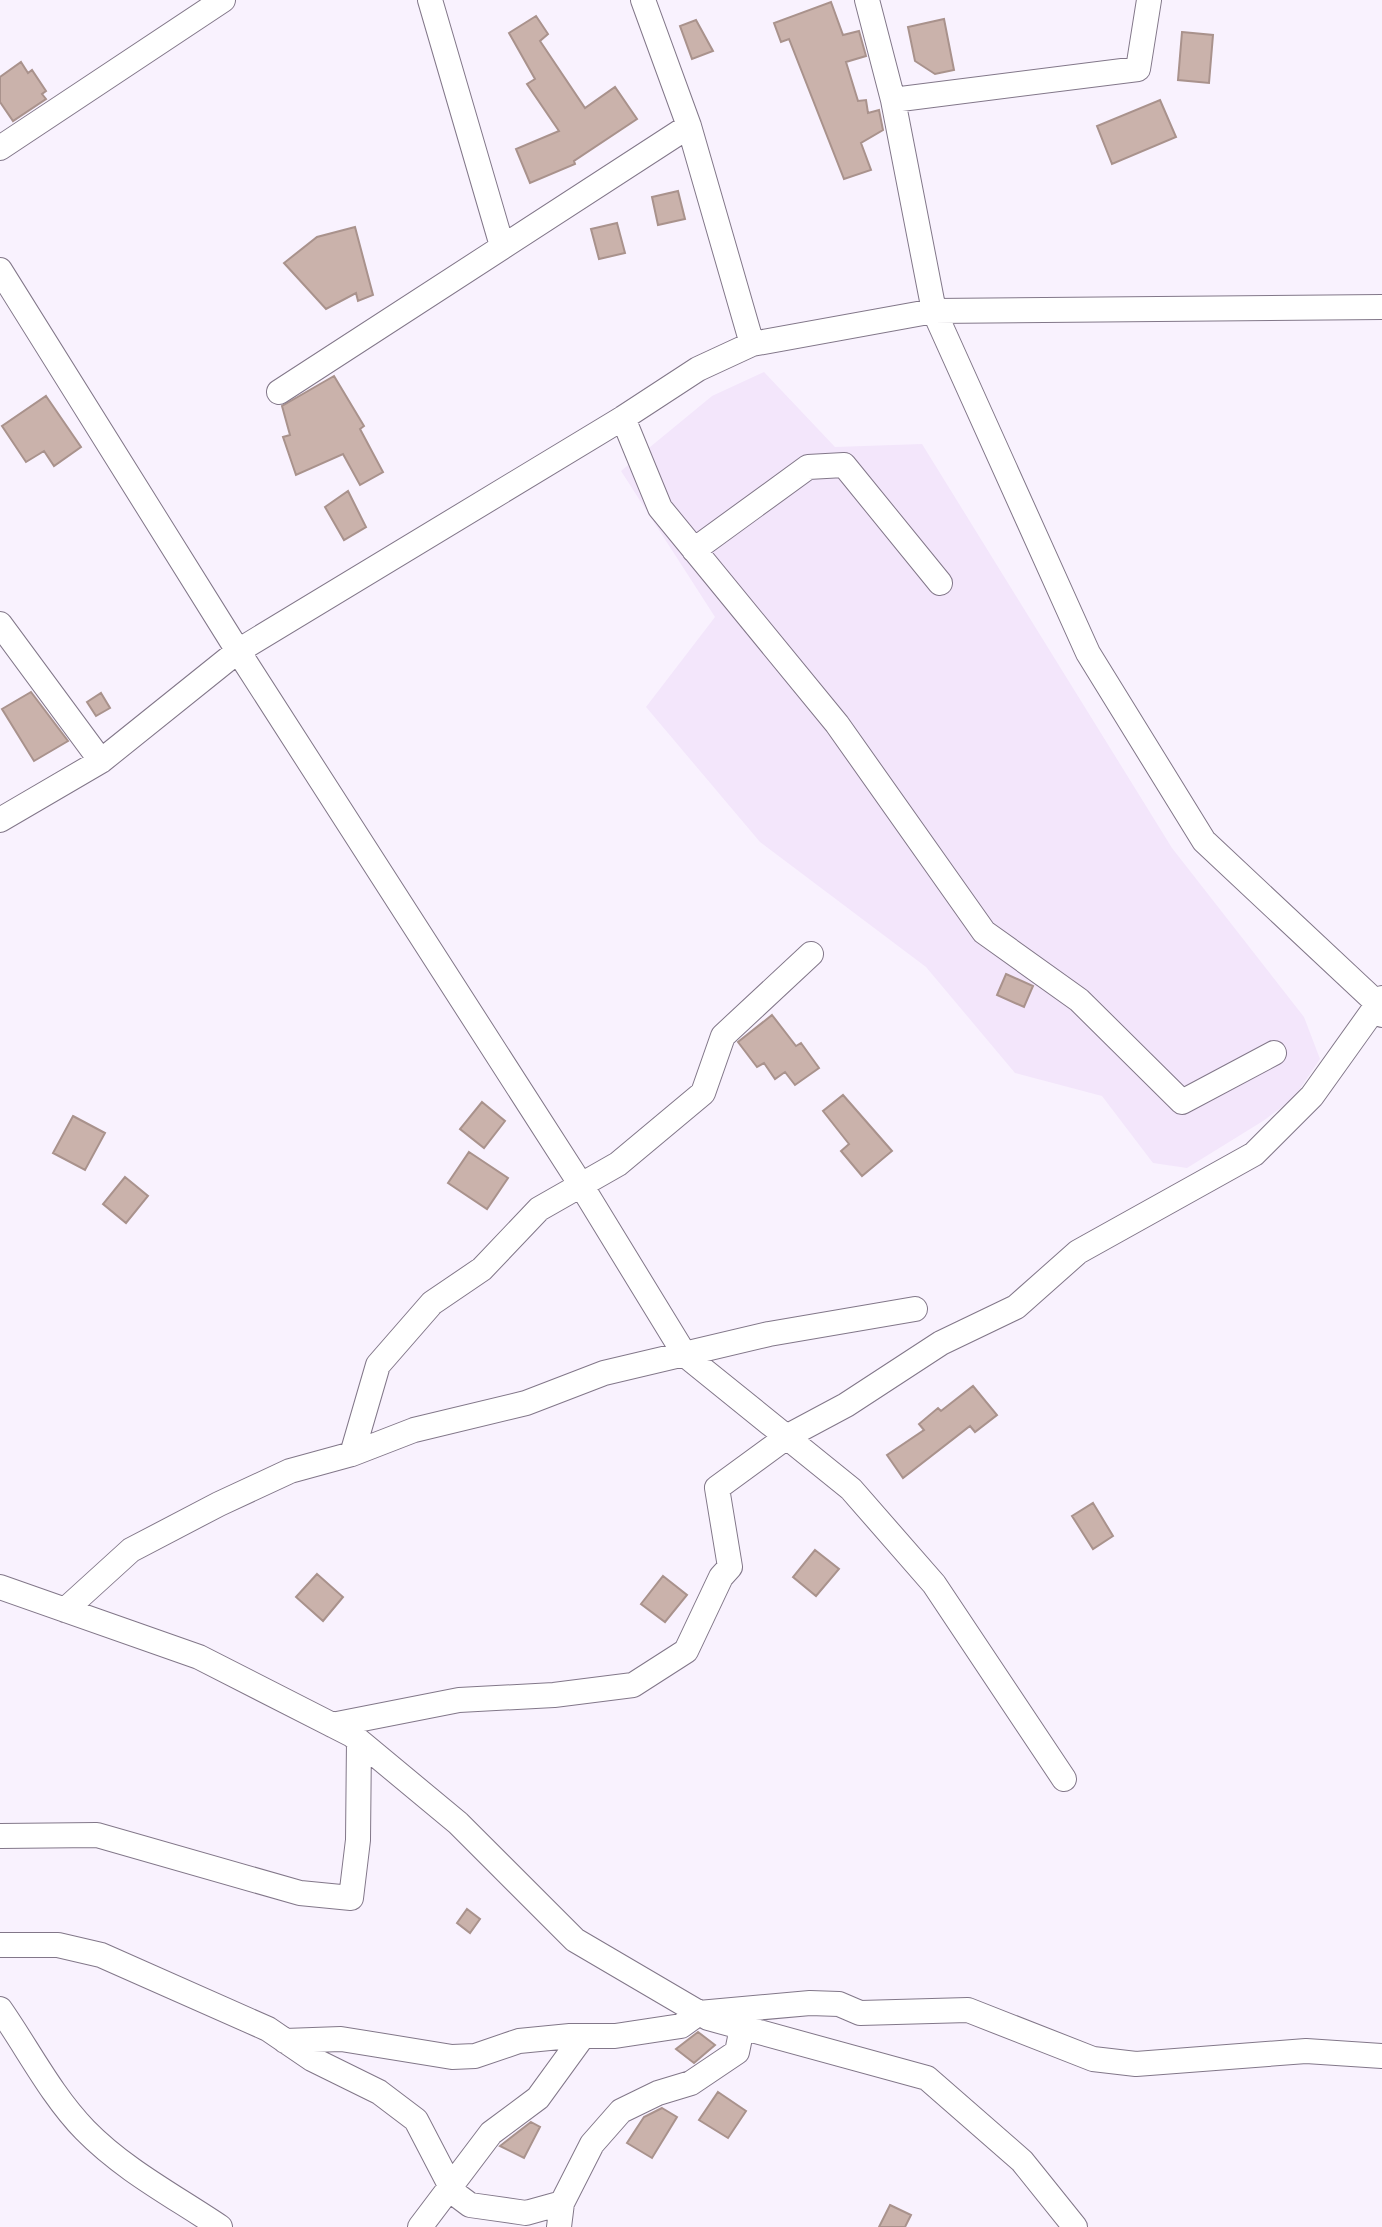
<svg xmlns="http://www.w3.org/2000/svg" width="1382" height="2227" viewBox="0 0 1382 2227" font-family="'Work Sans',sans-serif">
  <style>
    .built { fill: #f3e6fb }
    .building { fill: #cab2ab; stroke: #a9928c; stroke-width: 2 }
    .lines { fill: none; stroke-linecap: round; stroke-linejoin: round }
    .minor-casing { stroke: #827789; stroke-width: 26 }
    .minor { stroke: #fff; stroke-width: 24 }
  </style>
  <rect width="100%" height="100%" fill="#f9f2fe"/>
  <path class="built" d="M764 372 835 447 922 444 1172 848 1304 1017 1320 1059 1293 1099 1263 1121 1187 1168 1153 1163 1102 1096 1015 1073 926 967 760 842 646 707 715 617 621 471 712 396Z"/>
  <path class="building" d="M831 2 843 35 859 31 866 56 846 62 858 101 866 100 868 113 879 110 883 130 861 143 871 170 844 179 789 39 781 42 774 23Z
    M536 16 548 34 540 41 585 108 615 87 637 119 574 161 575 164 530 183 516 149 559 131 527 84 535 79 509 33Z
    M944 19 954 70 935 74 915 61 908 27Z
    M696 20 713 51 692 59 680 26Z
    M1182 32 1213 35 1209 83 1178 80Z
    M21 62 28 73 32 70 46 91 42 94 46 99 13 121 0 102V77Z
    M1160 100 1176 137 1112 164 1097 126Z
    M678 191 685 219 658 225 652 197Z
    M617 223 625 253 599 259 591 229Z
    M355 227 373 295 358 301 356 293 326 309 284 263 317 237Z
    M334 376 364 426 360 429 383 472 360 485 343 454 296 475 283 437 290 435 282 406Z
    M46 396 81 447 54 466 44 451 26 462 2 426Z
    M348 491 366 527 344 540 325 507Z
    M31 692 68 741 34 761 2 709Z
    M101 693 110 708 96 716 87 702Z
    M1006 974 1033 986 1024 1007 997 995Z
    M772 1015 796 1046 801 1043 819 1068 795 1085 785 1072 775 1079 764 1063 757 1067 738 1042Z
    M843 1095 892 1151 862 1176 841 1151 849 1144 823 1111Z
    M482 1102 505 1121 484 1148 460 1129Z
    M73 1116 105 1133 85 1170 53 1153Z
    M469 1152 508 1178 487 1209 448 1183Z
    M125 1177 148 1196 126 1223 103 1204Z
    M973 1386 997 1415 975 1432 970 1426 903 1478 887 1455 924 1430 919 1424 938 1408 941 1411Z
    M1093 1503 1113 1536 1093 1549 1072 1516Z
    M815 1550 839 1569 816 1596 793 1577Z
    M317 1574 343 1597 323 1621 296 1597Z
    M663 1576 687 1595 665 1622 641 1604Z
    M467 1909 480 1919 470 1933 457 1923Z
    M698 2032 715 2045 694 2063 676 2049Z
    M718 2092 746 2111 728 2138 699 2120Z
    M662 2108 677 2117 652 2158 627 2143 644 2117Z
    M531 2122 540 2127 524 2158 500 2146Z
    M890 2205 911 2215 905 2227H879Z"/>
  <g class="lines">
    <g class="minor-casing">
      <path id="minor" d="M430 0 502 246
        M643 0 689 126 752 344
        M867 0 893 100 934 311 1088 653 1204 841 1378 1004 1382 1015
        M893 100 1138 69 1149 0
        M0 148 223 0
        M0 270 238 651 581 1185 685 1355 851 1489 934 1584 1064 1779
        M279 392 689 126
        M623 418 660 508 837 724 984 932 1079 1000 1182 1102 1274 1053
        M694 550 808 467 844 465 940 583
        M0 624 101 761
        M0 820 101 761 238 651 623 418 698 369 752 344 934 311 1382 307
        M352 1454 414 1430 526 1403 604 1373 769 1334 915 1309
        M0 1587 199 1657 352 1735 458 1823 575 1940 708 2018 927 2078 1022 2161 1075 2227
        M65 1610 131 1550 219 1504 290 1471 352 1454 378 1365 432 1303 482 1269 539 1209 618 1164 703 1093 723 1036 811 954
        M332 1725 459 1700 554 1695 633 1685 686 1651 721 1577 730 1567 717 1488 788 1436 846 1405 941 1343 1016 1307 1078 1252 1254 1154 1312 1096 1382 998
        M0 1836 97 1835 300 1893 351 1898 358 1840 359 1741
        M0 1945H58L101 1955 268 2029 312 2059 379 2092 416 2120 454 2193 470 2205 526 2213 562 2203 592 2144 621 2111 658 2093 691 2083 737 2052 742 2028
        M0 2009C28 2049 51 2095 85 2130 124 2170 174 2196 220 2227
        M285 2041 341 2039 452 2057 475 2056 519 2041 570 2036H615L681 2026 699 2013 810 2003 839 2004 860 2013 968 2010 1093 2059 1136 2064 1306 2051 1382 2056
        M420 2227 491 2133 538 2098 583 2036
        M559 2227 562 2203"/>
    </g>
    <use href="#minor" class="minor"/>
  </g>
</svg>
